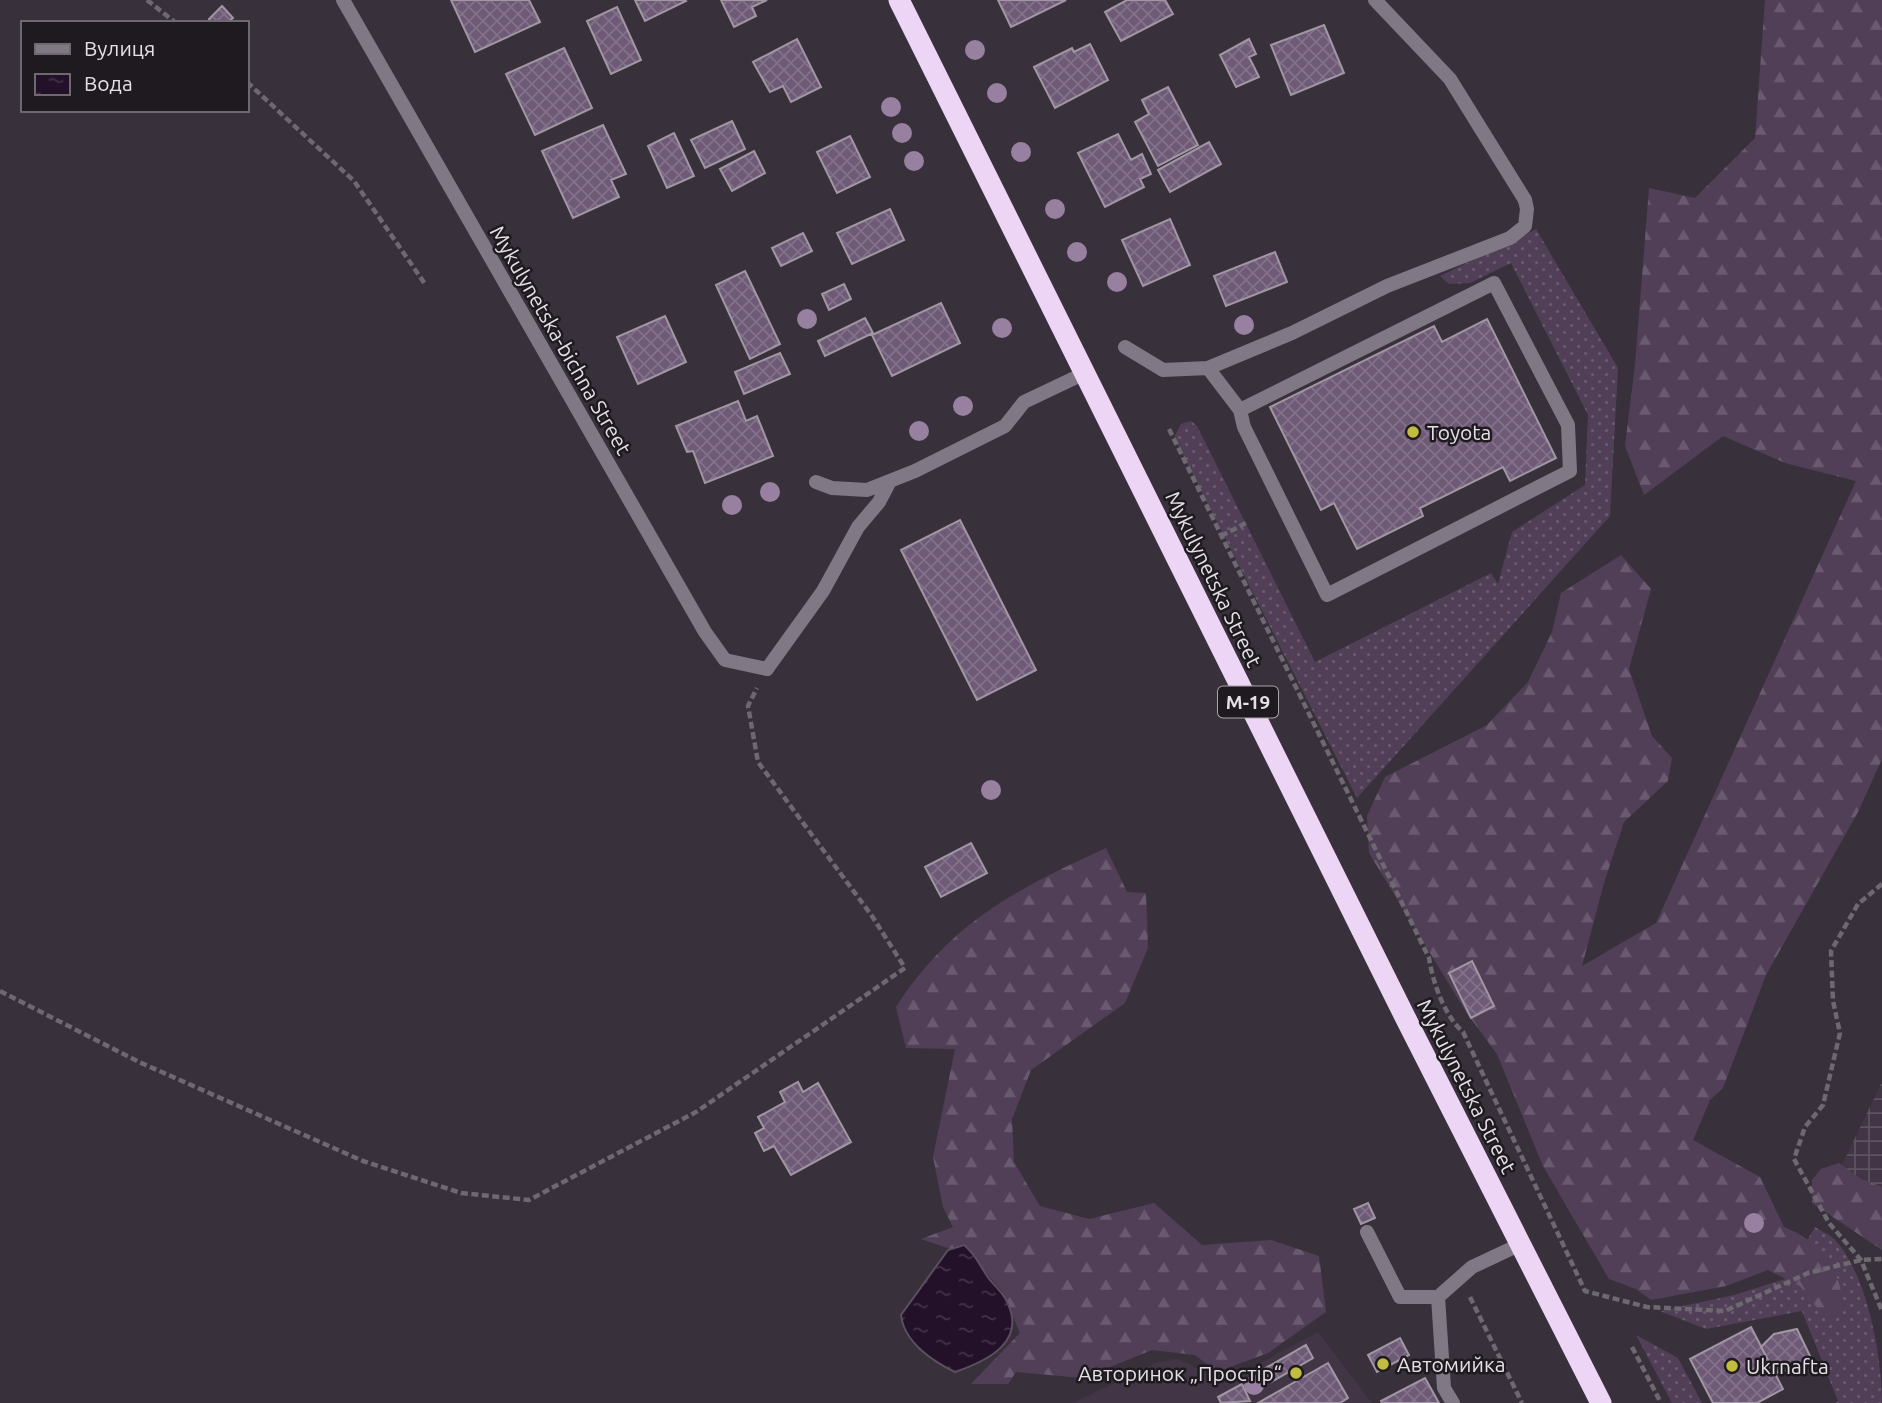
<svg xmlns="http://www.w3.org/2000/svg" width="1882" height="1403" viewBox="0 0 1882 1403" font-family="Ubuntu,sans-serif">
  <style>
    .built { fill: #423646 }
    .industrial { fill: url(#industrial-grid) }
    .grass { fill: url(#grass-dots) }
    .forest { fill: url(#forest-firs) }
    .water { fill: url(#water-ripples); stroke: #5d4f62; stroke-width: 2 }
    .building { fill: url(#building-cross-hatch); stroke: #a097a3; stroke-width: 2 }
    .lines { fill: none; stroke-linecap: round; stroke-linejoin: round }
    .path { stroke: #6e6871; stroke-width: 4.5; stroke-dasharray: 7 3.5; stroke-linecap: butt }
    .lane { stroke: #817885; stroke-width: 14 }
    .street { stroke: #817885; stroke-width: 14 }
    .highway { stroke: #edd5f6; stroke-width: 21 }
    .tree { fill: #9780a0 }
    .poi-dot { fill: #c2bd3f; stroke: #1e1a1f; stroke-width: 2.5 }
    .labels { text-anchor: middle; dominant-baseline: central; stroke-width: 5; stroke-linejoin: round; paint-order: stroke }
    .shield { fill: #1e1a1f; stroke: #a9a5aa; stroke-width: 2 }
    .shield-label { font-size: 19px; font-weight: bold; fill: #e4e0e6 }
    .street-label { font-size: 21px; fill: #e4e0e6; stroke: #1e1a1f }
    .poi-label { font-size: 21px; fill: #e4e0e6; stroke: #1e1a1f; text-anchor: start }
  </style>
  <defs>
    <pattern id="industrial-grid" width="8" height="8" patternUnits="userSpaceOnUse" patternTransform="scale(1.75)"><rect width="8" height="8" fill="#423646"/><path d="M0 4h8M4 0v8" fill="none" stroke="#5d5361"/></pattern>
    <pattern id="grass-dots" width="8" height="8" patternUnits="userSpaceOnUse" patternTransform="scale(1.75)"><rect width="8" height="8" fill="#513f58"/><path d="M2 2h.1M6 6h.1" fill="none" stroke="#6a5a70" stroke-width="1.8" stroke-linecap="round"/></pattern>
    <pattern id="forest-firs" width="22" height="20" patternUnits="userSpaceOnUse" patternTransform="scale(1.75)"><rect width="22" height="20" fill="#513f58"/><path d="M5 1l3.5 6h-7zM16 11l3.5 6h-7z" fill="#6a5a70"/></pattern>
    <pattern id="water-ripples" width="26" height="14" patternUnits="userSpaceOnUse" patternTransform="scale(1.75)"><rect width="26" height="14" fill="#231129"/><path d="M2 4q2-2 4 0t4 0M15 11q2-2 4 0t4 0" fill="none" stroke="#433348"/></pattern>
    <pattern id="building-cross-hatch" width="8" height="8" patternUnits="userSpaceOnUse" patternTransform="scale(1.75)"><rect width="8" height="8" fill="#6e5a76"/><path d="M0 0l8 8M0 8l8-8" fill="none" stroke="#83718a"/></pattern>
  </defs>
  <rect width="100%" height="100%" fill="#38313b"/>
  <path class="built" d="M1318 1332 1372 1403H1073L1156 1363 1179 1359 1224 1383Z"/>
  <path class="industrial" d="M1882 1082V1211L1828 1194Z"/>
  <path class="grass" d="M1536 229 1618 368 1610 516 1357 798 1174 437 1181 424 1191 421 1197 426 1315 662 1491 573 1498 584 1512 532 1585 485 1588 415 1511 263 1470 283 1449 284 1440 276Z
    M1815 1227C1821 1231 1829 1234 1834 1239 1867 1272 1882 1357 1882 1403H1835L1838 1401 1802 1311 1706 1329 1660 1311 1734 1295 1785 1279Z
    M1636 1335 1678 1358 1702 1403H1672Z"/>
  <path class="forest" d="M1765 0H1882V759L1858 812 1766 975 1723 1088 1710 1100 1693 1140 1760 1177 1784 1227C1821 1242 1838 1265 1843 1303L1827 1321 1800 1286 1768 1270 1726 1286 1651 1300 1636 1289 1609 1279 1543 1166 1497 1054 1466 1012 1369 853 1367 816 1385 777 1487 725 1528 682 1552 632 1561 593 1621 555 1651 589 1629 669 1652 736 1672 758 1668 781 1624 822 1604 883 1582 966 1656 923 1856 481 1785 463 1723 436 1644 495 1625 446 1635 365 1649 188 1695 198 1755 138Z
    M1106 848 1127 892 1146 893 1148 948 1125 1003 1031 1070 1012 1119 1014 1162 1040 1206 1089 1219 1154 1203 1202 1245 1271 1240 1319 1256 1326 1312 1268 1353 1217 1372 1195 1355 1152 1350 1083 1378 1016 1372 1008 1384H971L1020 1333 1002 1291 971 1256 921 1239 953 1227 943 1207 933 1157 955 1049 906 1048 896 1007C951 922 1017 889 1106 848Z
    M1839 1163 1861 1179 1882 1187V1250L1812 1203V1180L1821 1169Z"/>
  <path class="water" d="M964 1245C976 1255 979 1264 987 1276 993 1285 1003 1292 1007 1302 1027 1342 987 1361 955 1372 932 1361 904 1342 901 1315L948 1250Z"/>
  <path class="building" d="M451 0H529L540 22 475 52Z
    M635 0H685L686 1 645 21Z
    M721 0H767L752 7 756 16 734 27Z
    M998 0H1066L1011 27Z
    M1127 0H1165L1173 14 1121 41 1105 12Z
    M222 6 233 18 227 23H212L209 19Z
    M617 7 641 60 611 74 587 21Z
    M1324 25 1344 73 1291 95 1271 45Z
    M797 39 821 87 791 102 783 86 770 92 753 62Z
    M1249 39 1256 54 1249 57 1259 77 1236 87 1220 55Z
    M1090 44 1108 80 1055 108 1034 67 1072 48 1074 52Z
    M564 48 592 108 535 135 506 74Z
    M1168 87 1198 145 1158 166 1135 122 1149 114 1142 100Z
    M732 121 745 149 705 168 691 140Z
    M603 125 626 174 611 180 619 197 573 218 542 151Z
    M674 133 694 176 667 188 648 146Z
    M1118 134 1131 160 1142 154 1151 174 1140 179 1144 187 1105 207 1078 153Z
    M850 136 870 177 837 193 817 152Z
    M1209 142 1221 164 1170 192 1158 170Z
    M754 151 765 173 732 191 720 169Z
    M890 209 904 240 852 264 837 233Z
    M1170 219 1190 265 1143 286 1122 240Z
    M803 233 812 251 781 266 772 248Z
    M1275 252 1287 282 1226 306 1214 276Z
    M745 271 780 344 750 359 716 285Z
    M844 284 851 299 829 310 822 294Z
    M941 303 960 343 892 376 872 335Z
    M665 316 686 362 638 384 617 337Z
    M865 318 873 333 825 356 818 341Z
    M1487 319 1556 458 1510 481 1503 467 1420 508 1423 516 1357 549 1334 503 1321 510 1270 407 1434 326 1442 342Z
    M780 353 790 374 744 394 735 372Z
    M738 401 746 421 757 416 773 456 705 483 693 451 687 452 676 426Z
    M960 520 1036 670 977 700 901 550Z
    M971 843 987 873 941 897 925 867Z
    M1472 961 1494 1006 1471 1018 1449 973Z
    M798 1082 803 1092 818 1083 851 1142 791 1175 774 1146 764 1151 755 1133 764 1128 758 1117 785 1102 780 1092Z
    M1368 1203 1375 1218 1361 1224 1354 1209Z
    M1751 1327 1783 1389 1757 1403H1713L1690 1359Z
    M1797 1329 1810 1356 1793 1369 1775 1373 1761 1347 1774 1334Z
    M1400 1338 1409 1355 1377 1372 1368 1355Z
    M1306 1345 1313 1358 1271 1382 1264 1369Z
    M1328 1363 1348 1398 1340 1403H1258Z
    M1425 1378 1439 1403H1382L1381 1401Z
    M1242 1384 1250 1401 1221 1403 1218 1397Z"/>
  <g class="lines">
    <path class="path" d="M147 0 176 23
      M247 82 354 181 425 284
      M1169 429 1429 958C1433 983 1444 1015 1463 1032L1585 1291 1647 1307 1725 1311 1808 1273 1861 1260 1882 1259
      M1221 536 1246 523
      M1882 884 1858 904 1831 951 1833 1001 1840 1033 1823 1105 1805 1127 1794 1159 1829 1223 1861 1260 1882 1311
      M0 991 139 1062 363 1161 461 1193 529 1200 696 1112 905 968 872 916 758 762 748 706 757 688
      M1470 1297 1522 1403
      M1632 1347 1661 1403"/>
    <path class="lane" d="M1125 347 1163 370 1208 368 1292 333 1387 286 1510 238 1525 226 1527 209 1525 200
      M1208 368 1240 410 1494 283 1568 425 1570 471 1327 595 1244 427 1240 410
      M816 482 832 488 867 490 915 471 1005 426 1024 402 1085 373
      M767 669 823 591 858 527 879 502 890 481
      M1367 1232 1400 1297H1438
      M1453 1403 1444 1388 1438 1297 1472 1267 1521 1244"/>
    <path class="street" d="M343 0 705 632 725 660 767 669
      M1375 0 1450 79 1525 200"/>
    <path class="highway" d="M899 0 1404 1015 1601 1403"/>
  </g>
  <g class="tree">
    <circle cx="975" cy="50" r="10"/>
    <circle cx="997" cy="93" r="10"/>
    <circle cx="891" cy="107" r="10"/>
    <circle cx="902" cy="133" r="10"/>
    <circle cx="1021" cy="152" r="10"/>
    <circle cx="914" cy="161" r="10"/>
    <circle cx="1055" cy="209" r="10"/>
    <circle cx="1077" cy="252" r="10"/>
    <circle cx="1117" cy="282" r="10"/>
    <circle cx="807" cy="319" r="10"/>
    <circle cx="1244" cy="325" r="10"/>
    <circle cx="1002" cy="328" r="10"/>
    <circle cx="963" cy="406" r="10"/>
    <circle cx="919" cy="431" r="10"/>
    <circle cx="770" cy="492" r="10"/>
    <circle cx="732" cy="505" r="10"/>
    <circle cx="991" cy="790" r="10"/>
    <circle cx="1754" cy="1223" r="10"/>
    <circle cx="1254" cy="1385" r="10"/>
  </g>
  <g class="poi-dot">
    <circle cx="1413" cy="432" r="7"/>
    <circle cx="1383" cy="1364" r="7"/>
    <circle cx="1732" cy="1366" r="7"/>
    <circle cx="1296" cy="1373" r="7"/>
  </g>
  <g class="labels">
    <rect class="shield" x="1218" y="686.5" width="60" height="31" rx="5"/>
    <g class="shield-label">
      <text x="1248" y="702">М-19</text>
    </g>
    <g class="street-label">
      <text transform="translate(561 340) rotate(60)">Mykulynetska-bichna Street</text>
      <text transform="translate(1214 579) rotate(64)">Mykulynetska Street</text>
      <text transform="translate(1467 1086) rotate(63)">Mykulynetska Street</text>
    </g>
    <g class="poi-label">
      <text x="1427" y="432">Toyota</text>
      <text x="1397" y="1364">Автомийка</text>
      <text x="1746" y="1366">Ukrnafta</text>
      <text x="1282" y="1373" text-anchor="end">Авторинок „Простір“</text>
    </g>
  </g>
  <rect x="21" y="21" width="228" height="91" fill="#1e1a1f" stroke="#6d696f" stroke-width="2"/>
  <rect x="35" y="44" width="35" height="10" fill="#817885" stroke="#6d696f" stroke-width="2"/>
  <text x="84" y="56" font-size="21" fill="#e4e0e6">Вулиця</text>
  <rect x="35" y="74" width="35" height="21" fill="url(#water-ripples)" stroke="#6d696f" stroke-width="2"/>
  <text x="84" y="91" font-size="21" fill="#e4e0e6">Вода</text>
</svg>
